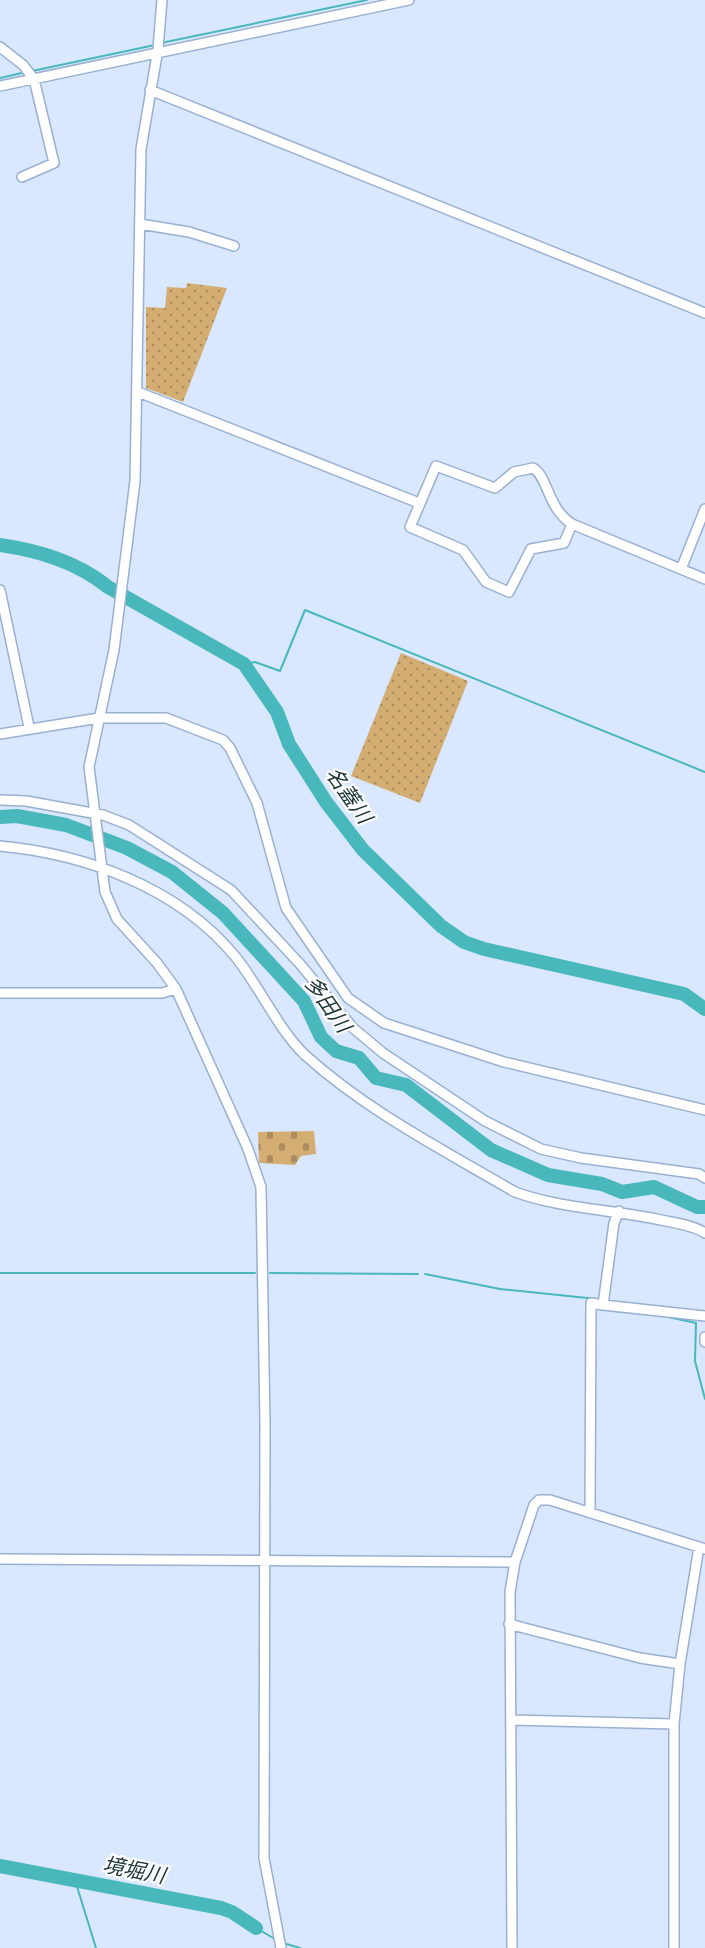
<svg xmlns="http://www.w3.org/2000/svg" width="705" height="1948" viewBox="0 0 705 1948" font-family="Inter,'Noto Sans JP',sans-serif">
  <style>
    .grass { fill: url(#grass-dots) }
    .cemetery { fill: url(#cemetery-stones) }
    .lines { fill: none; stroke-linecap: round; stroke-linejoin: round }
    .stream { stroke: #48b8bc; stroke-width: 2 }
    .river { stroke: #48b8bc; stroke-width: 14 }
    .minor-casing { stroke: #99b0d3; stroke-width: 12 }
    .minor { stroke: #fff; stroke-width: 9 }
    .labels { text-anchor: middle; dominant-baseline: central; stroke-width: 4.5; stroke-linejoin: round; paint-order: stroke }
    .water-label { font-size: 21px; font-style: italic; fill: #1c3536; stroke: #fff }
  </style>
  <defs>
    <pattern id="grass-dots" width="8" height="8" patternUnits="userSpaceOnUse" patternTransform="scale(1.5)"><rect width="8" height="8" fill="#d3ad72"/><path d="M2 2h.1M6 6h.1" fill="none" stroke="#ab8d5f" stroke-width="1.8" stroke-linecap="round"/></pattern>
    <pattern id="cemetery-stones" width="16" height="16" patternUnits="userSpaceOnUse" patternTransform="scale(1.5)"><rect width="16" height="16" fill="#d3ad72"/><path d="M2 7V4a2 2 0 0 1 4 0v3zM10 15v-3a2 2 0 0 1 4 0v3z" fill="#ab8d5f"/></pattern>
  </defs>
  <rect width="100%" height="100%" fill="#d9e8fe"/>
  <path class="grass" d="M187 283 227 288 183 402 146 388V307L165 308 167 287 186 288Z
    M401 653 468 681 420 803 351 776Z"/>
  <path class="cemetery" d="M314 1131 316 1154 301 1156 295 1165 259 1163 258 1132Z"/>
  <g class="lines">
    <path class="stream" d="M161 43 367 0
      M32 71 155 45
      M0 78 26 72
      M244 664 255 662 280 671 305 610 705 772
      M0 1273H255
      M270 1273 418 1274
      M425 1274 500 1289 597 1299
      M607 1310 624 1312
      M659 1315 696 1323 695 1361 705 1399
      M75 1880 96 1948
      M256 1928 275 1939
      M283 1943 300 1948"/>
    <path class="river" d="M0 545C40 551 77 562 108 587L244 664 277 712 289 744 326 802 363 850 441 926 464 942 484 949 684 994 705 1009
      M0 817 17 816 66 825 127 848 172 872 223 913 304 1001 321 1037 336 1051 359 1058 376 1078 406 1085 491 1150 548 1175 602 1184 622 1192 654 1187 697 1207H705
      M0 1866 221 1908 232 1912 256 1928"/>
    <g class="minor-casing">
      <path id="minor" d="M162 0 158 49 141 149 135 481 114 650 89 767 105 892 117 919 157 963 176 989 248 1149 261 1187 265 1423 264 1858 281 1948
        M0 47 23 65 34 79 54 163 22 177
        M0 86 409 0
        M150 90 705 313
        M140 224 189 232 234 246
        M138 392 419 503
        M572 524 564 543 531 549 509 592 486 582 463 550 410 527 436 466 495 488 514 472 533 468C548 476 547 508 572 524L705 579
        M681 569 705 509
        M0 590 29 727
        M0 734 99 718H166L223 740 230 748 257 803 286 908 348 998 384 1023 504 1062 705 1110
        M0 800 26 801 103 815 129 825 231 890 300 964 353 1028 383 1053 485 1121 541 1149 581 1158 699 1174 705 1178
        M0 846C85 854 177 887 234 955 259 985 277 1028 305 1055 367 1111 443 1150 515 1192 558 1208 615 1210 661 1220 675 1223 693 1225 705 1233
        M0 993H162L176 989
        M603 1305 705 1316
        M705 1337V1342
        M590 1511 591 1303 603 1305 614 1223 619 1211
        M0 1559 515 1562
        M509 1624 640 1658 680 1664
        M511 1720 674 1724
        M512 1948 510 1592 515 1562 534 1505 539 1500H550L705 1549
        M674 1948V1724L680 1664 699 1547"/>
    </g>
    <use href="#minor" class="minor"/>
  </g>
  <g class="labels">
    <g class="water-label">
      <text transform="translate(349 795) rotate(55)">名蓋川</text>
      <text transform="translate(328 1004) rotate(55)">多田川</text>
      <text transform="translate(134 1870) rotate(11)">境堀川</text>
    </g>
  </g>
</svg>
